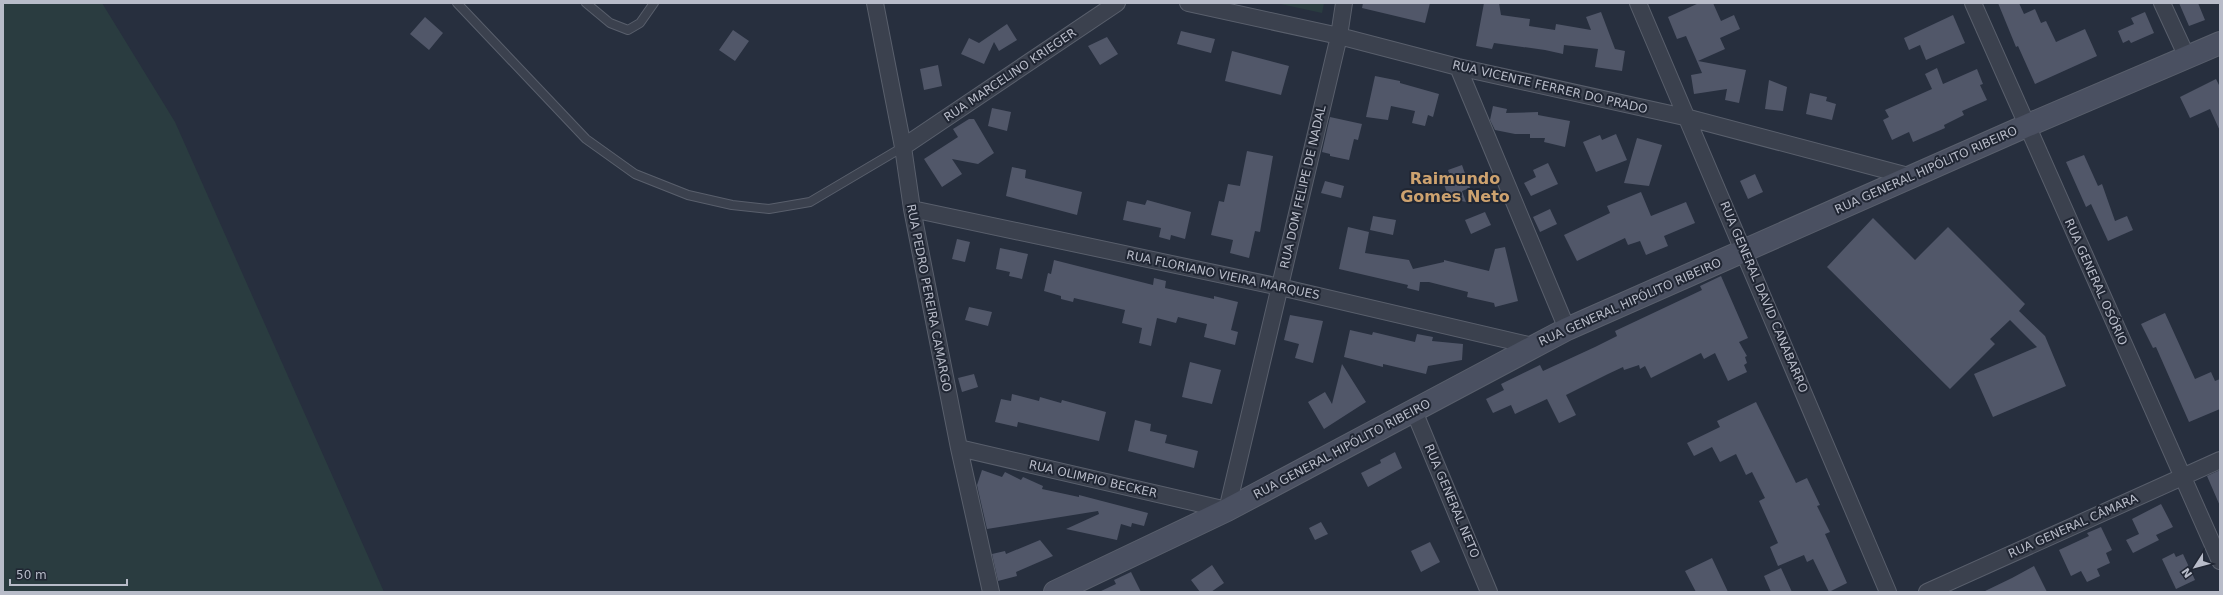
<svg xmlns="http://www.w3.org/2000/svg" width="2223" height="595" viewBox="0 0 2223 595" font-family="'DejaVu Sans',sans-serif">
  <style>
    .green { fill: #2a3c40 }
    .building { fill: #515769 }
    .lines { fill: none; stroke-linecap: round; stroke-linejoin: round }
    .lane-casing { stroke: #595f6c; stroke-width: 10 }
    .street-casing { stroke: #595f6c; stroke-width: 18 }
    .secondary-casing { stroke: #595f6c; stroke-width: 24 }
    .lane { stroke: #3b414e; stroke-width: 8 }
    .street { stroke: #3b414e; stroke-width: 16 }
    .secondary { stroke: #4a5061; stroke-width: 22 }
    .labels { text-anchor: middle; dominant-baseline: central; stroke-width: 4; stroke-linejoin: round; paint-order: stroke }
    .street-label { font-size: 12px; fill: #b8bcc9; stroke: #202633 }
    .district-label { font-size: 16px; font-weight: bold; fill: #cda26f; stroke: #202633 }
  </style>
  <rect width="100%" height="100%" fill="#272f3e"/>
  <path class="green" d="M3 3H102L175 122 384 592H3Z
    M1276 3H1324L1322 13Z"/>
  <path class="building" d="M1363 3H1430L1425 23 1362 8Z
    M1484 3H1499L1501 15 1530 19 1529 26 1555 30 1556 24 1591 30 1586 17 1601 12 1615 49 1625 51 1622 71 1595 67 1598 49 1564 45 1563 54 1545 50 1494 43 1492 49 1476 46Z
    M1699 3H1713L1721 21 1734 15 1740 29 1720 38 1725 49 1698 61 1746 70 1739 103 1725 100 1727 89 1694 94 1691 75 1702 73 1686 36 1677 39 1668 17Z
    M1998 3H2019L2024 14 2035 9 2041 23 2046 21 2056 42 2085 29 2097 56 2035 84 2018 46 2016 47Z
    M2179 3H2198L2205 20 2189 26Z
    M2145 12 2154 33 2131 43 2129 40 2123 43 2118 31 2134 24 2131 18Z
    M1953 15 1965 43 1926 60 1920 45 1909 50 1904 38Z
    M425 17 443 33 429 50 410 34Z
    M1007 24 1017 40 999 51 994 42 984 64 961 54 969 38 979 43Z
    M733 30 749 41 735 61 719 50Z
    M1181 31 1215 39 1211 53 1177 44Z
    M1107 37 1118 54 1100 65 1088 46Z
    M1232 51 1289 66 1281 95 1225 81Z
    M938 65 942 86 924 90 920 69Z
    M1937 68 1943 84 1977 69 1983 84 1980 85 1987 100 1962 111 1964 115 1944 125 1945 128 1913 142 1909 132 1892 140 1883 120 1889 117 1885 110 1932 89 1925 74Z
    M1375 76 1400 81V83L1439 94 1433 117 1428 115 1425 126 1412 123 1415 111 1391 106 1388 120 1366 117Z
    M2216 79 2220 87V131L2210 109 2190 118 2180 97Z
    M1769 80 1787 87 1783 111 1765 109Z
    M1810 93 1827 97 1826 101 1836 104 1832 120 1806 114Z
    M1493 106 1507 109 1506 113 1538 112V115L1570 121 1565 147 1544 142 1545 138H1530V134H1515L1495 130 1490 120Z
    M992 108 1011 112 1007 131 988 126Z
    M1330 117 1362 124 1358 140 1354 139 1349 160 1330 156V154L1322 152Z
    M969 119H974L994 153 978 164 952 159 962 174 942 187 924 159 958 137 953 129Z
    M1616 134 1627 160 1596 172 1583 142 1600 135 1602 140Z
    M1637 138 1662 145 1649 186 1624 183Z
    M1247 151 1273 156 1260 232 1255 231 1249 258 1230 253 1233 240 1211 235 1219 201 1224 202 1228 184 1240 186Z
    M2084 155 2098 186 2102 184 2115 221 2127 216 2133 230 2108 241 2091 204 2086 207 2066 162Z
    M1548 163 1558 184 1531 196 1524 183 1536 177 1533 170Z
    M1462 165 1470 188 1462 191 1466 202 1449 198 1442 179 1450 176 1448 170Z
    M1012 167 1026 170 1025 178 1082 192 1077 215 1006 196Z
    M1755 174 1763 192 1748 199 1740 181Z
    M1325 181 1344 186 1341 198 1321 193Z
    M1641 192 1651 216 1686 202 1695 223 1664 236 1668 246 1646 255 1640 241 1628 245 1625 238 1577 261 1564 235 1610 213 1607 206Z
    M1147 200 1191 212 1185 239 1171 235 1170 240 1159 237 1161 228 1123 220 1127 201 1145 205Z
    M1550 209 1557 224 1540 232 1533 217Z
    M1485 212 1491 225 1471 234 1465 220Z
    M1373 216 1396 220 1393 235 1370 230Z
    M1873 218 1915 260 1948 227 2025 304 2019 311 2045 336 2066 386 1993 417 1974 374 2037 347 2010 320 1990 339 1995 344 1950 389 1827 267Z
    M1348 227 1369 232 1365 253 1409 260 1413 269 1444 262V260L1489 271 1495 249 1505 247 1518 301 1495 307 1494 303 1467 297 1468 292 1429 282H1420L1419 291 1407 288 1408 285 1339 269Z
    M957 239 970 242 965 262 952 259Z
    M1000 248 1028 254 1022 279 1009 276 1010 272 996 269Z
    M1054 260 1153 285 1154 278 1166 281 1165 288 1214 299V296L1238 302 1231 330 1238 332 1235 345 1204 337 1207 324 1178 317 1176 323 1157 318 1151 346 1139 343 1142 328 1122 323 1125 310 1074 298 1073 302 1061 299V296L1044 291 1048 273 1051 274Z
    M1721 276 1748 338 1739 342 1747 356 1745 357 1747 363 1744 365 1747 372 1728 381 1715 353 1704 359 1701 353 1651 378 1645 366 1640 369 1639 365 1624 370 1623 367 1608 374 1566 395 1576 415 1559 423 1547 399 1515 414 1511 405 1493 413 1486 399 1504 390 1501 384 1540 365 1543 371 1595 347 1617 336 1615 331 1702 290 1700 286Z
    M969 307 992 312 988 326 965 320Z
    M2165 313 2195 379 2211 372 2215 381 2220 379V409L2189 422 2156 347 2153 348 2141 324Z
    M1290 315 1323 321 1313 363 1295 358 1299 344 1284 340Z
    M1350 330 1372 335 1373 332 1415 342 1417 334 1433 337 1432 341 1463 344 1462 360 1428 366 1426 374 1383 364V367L1344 357Z
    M1190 362 1221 370 1212 404 1182 397Z
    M1342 364 1366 402 1324 429 1308 402 1325 392 1332 404Z
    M974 374 978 387 962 392 958 378Z
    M1012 394 1039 401 1040 397 1061 403 1062 400 1106 412 1099 441 1018 422 1017 427 995 422 1001 399 1011 401Z
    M1756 402 1796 483 1807 478 1820 505 1817 506 1830 532 1825 534 1847 583 1829 592 1813 559 1807 562 1804 555 1778 566 1770 547 1778 543 1759 501 1765 498 1752 472 1746 475 1736 454 1720 462 1712 447 1694 456 1687 443 1720 427 1717 421Z
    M1135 420 1151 424 1150 431 1167 435 1165 443 1198 451 1194 468 1128 451Z
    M1395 452 1402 468 1368 487 1361 473 1381 463 1380 460Z
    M982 470 1002 477 1005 472 1021 480 1023 477 1043 486 1042 489 1079 497V495L1148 513 1144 526 1132 523 1131 527 1121 524 1117 540 1066 529 1099 514 1098 511 987 529 977 485Z
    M2220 470V506L2207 476Z
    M2161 504 2173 527 2156 535 2159 540 2133 553 2126 540 2139 534 2132 519Z
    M1321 522 1328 534 1315 540 1309 528Z
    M2101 527 2112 550 2106 553 2110 563 2097 569 2100 576 2087 582 2081 571 2071 576 2059 550 2089 536 2087 533Z
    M1040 540 1053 556 1016 572 1017 576 998 581 992 554 1005 551 1006 554Z
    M1430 542 1440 562 1421 572 1411 551Z
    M2174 553 2176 557 2183 554 2195 580 2176 589 2162 559Z
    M1712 558 1728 592H1696L1685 571Z
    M1212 565 1224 583 1211 592H1200L1191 580Z
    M2034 566 2047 592H1983L2012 578Z
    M1781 568 1792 592H1771L1764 576Z
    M1131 572 1141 592H1099L1116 584 1114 580Z"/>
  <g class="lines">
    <g class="lane-casing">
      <path id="lane" d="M457 3 586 139 635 174 688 195 732 205 769 209 810 202 903 147
        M586 3 610 23 628 30 640 23 654 3"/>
    </g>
    <g class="street-casing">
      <path id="street" d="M875 3 903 147 912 209 959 448 991 592
        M1188 3 1339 36 1458 67 1689 118 1912 177
        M1638 3 1888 592
        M1973 3 2220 561
        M2162 3 2187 57
        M1458 67 1567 329
        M903 147 1117 3
        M912 209 1280 287 1533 346
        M1414 411 1489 592
        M959 448 1227 510 1339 36 1344 3
        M1927 592 2220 460"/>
    </g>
    <g class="secondary-casing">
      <path id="secondary" d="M1055 592 1227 510 1567 329 2026 126 2220 43"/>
    </g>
    <use href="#lane" class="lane"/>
    <use href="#street" class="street"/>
    <use href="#secondary" class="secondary"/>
  </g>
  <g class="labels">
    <g class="street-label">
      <text transform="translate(1010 75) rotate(-34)">RUA MARCELINO KRIEGER</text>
      <text transform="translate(1550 87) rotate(13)">RUA VICENTE FERRER DO PRADO</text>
      <text transform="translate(1926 170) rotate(-24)">RUA GENERAL HIPÓLITO RIBEIRO</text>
      <text transform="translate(1303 187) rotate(-77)">RUA DOM FELIPE DE NADAL</text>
      <text transform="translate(1223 275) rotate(12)">RUA FLORIANO VIEIRA MARQUES</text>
      <text transform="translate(2096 282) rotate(66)">RUA GENERAL OSÓRIO</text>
      <text transform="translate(1764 297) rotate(67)">RUA GENERAL DAVID CANABARRO</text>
      <text transform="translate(929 298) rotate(79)">RUA PEDRO PEREIRA CAMARGO</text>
      <text transform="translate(1630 302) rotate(-24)">RUA GENERAL HIPÓLITO RIBEIRO</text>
      <text transform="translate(1342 449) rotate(-28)">RUA GENERAL HIPÓLITO RIBEIRO</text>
      <text transform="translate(1093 479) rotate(13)">RUA OLIMPIO BECKER</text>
      <text transform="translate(1452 501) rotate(67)">RUA GENERAL NETO</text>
      <text transform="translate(2073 526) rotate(-24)">RUA GENERAL CÂMARA</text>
    </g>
    <g class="district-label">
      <text x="1455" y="178">Raimundo<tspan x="1455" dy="18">Gomes Neto</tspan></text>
    </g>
  </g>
  <rect width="2223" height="595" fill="none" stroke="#b8bcc9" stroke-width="8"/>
  <g transform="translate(2195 567) rotate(234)" stroke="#202633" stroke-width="3" paint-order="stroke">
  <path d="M0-3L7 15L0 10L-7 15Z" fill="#b8bcc9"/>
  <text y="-6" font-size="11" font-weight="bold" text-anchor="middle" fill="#b8bcc9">N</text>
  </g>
  <path d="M10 579v6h117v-6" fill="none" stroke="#b8bcc9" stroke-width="2"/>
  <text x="16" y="579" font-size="12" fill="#b8bcc9" stroke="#202633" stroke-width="3" paint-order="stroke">50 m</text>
</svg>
